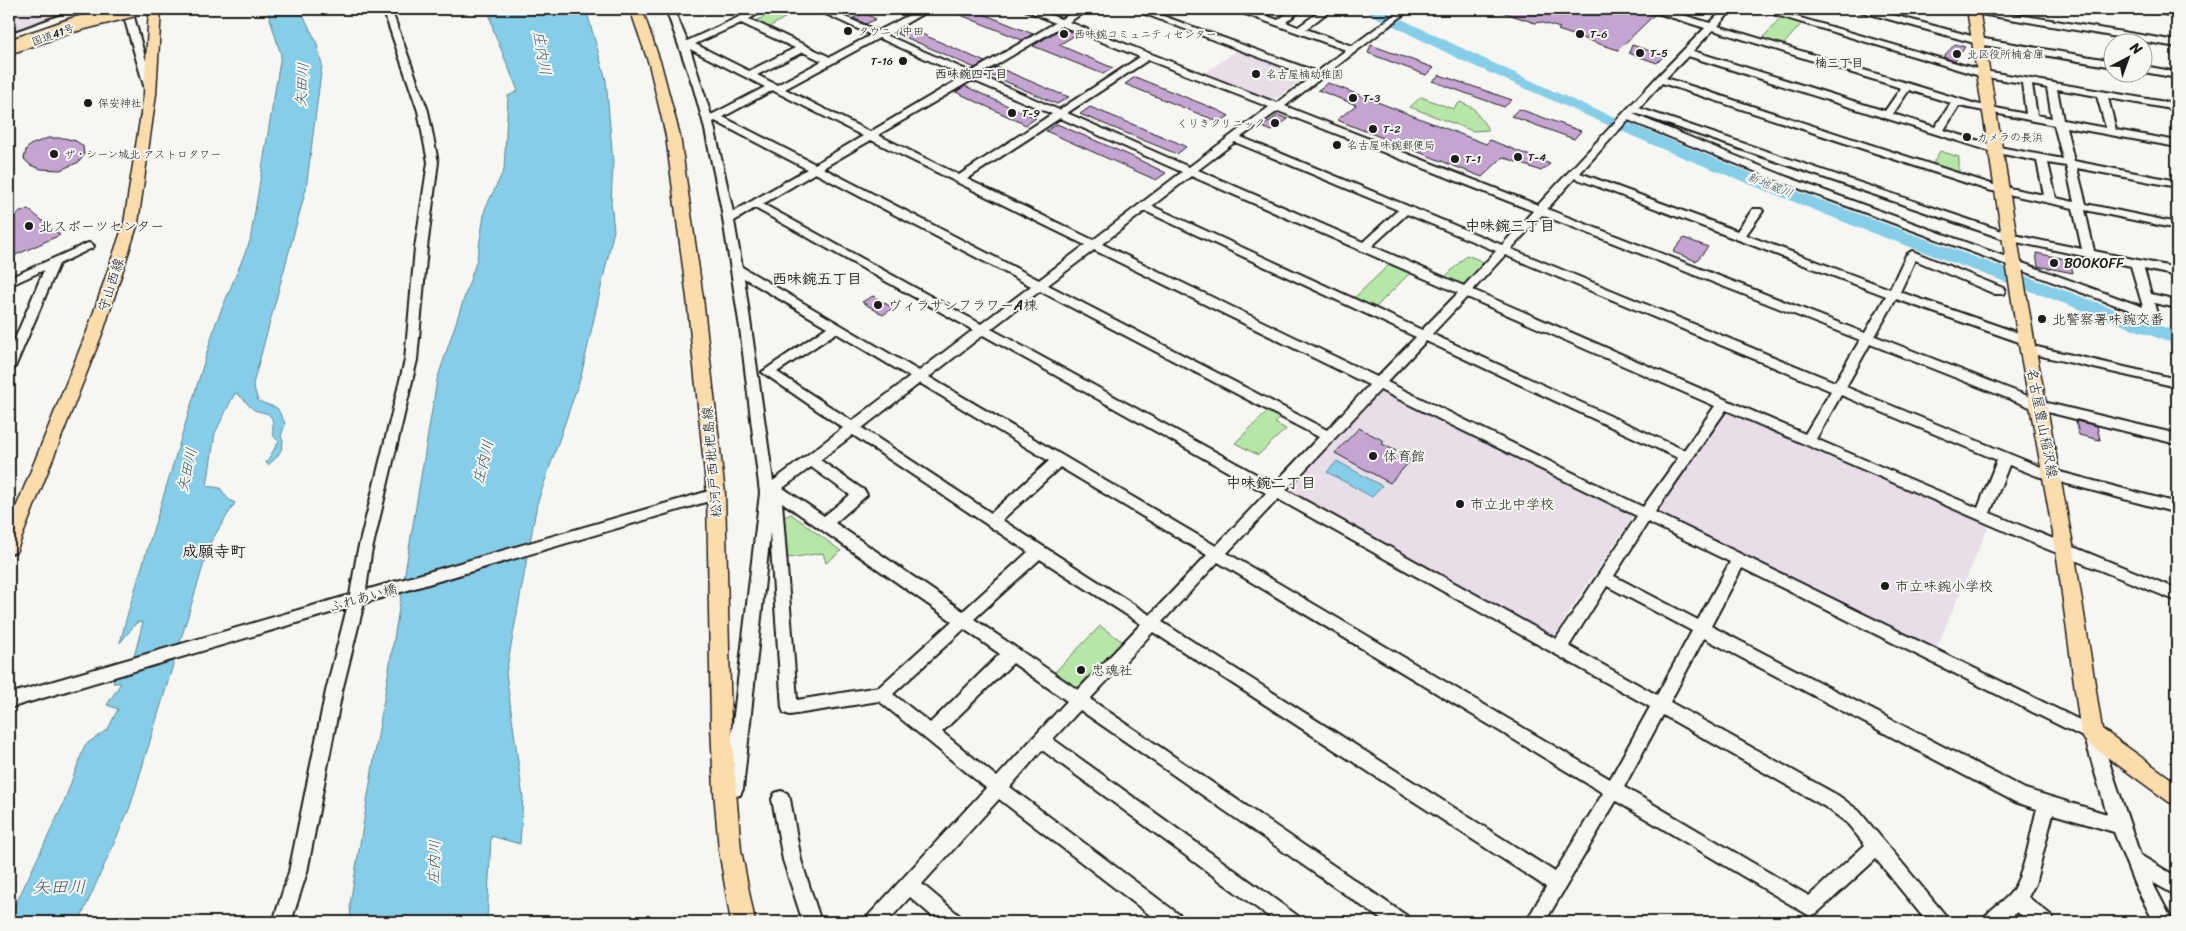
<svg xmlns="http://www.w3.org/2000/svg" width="2186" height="931" viewBox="0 0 2186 931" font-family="Sriracha,'Klee One',sans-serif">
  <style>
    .built { fill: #e7dee8 }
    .green { fill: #b6e7a7; stroke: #698262 }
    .water { fill: #86cee7; stroke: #5c8796 }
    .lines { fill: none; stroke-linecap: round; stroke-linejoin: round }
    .river { fill: #86cee7; fill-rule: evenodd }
    .building { fill: #c4a5d1; stroke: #1c1c1c }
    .minor-casing { stroke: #1c1c1c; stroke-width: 4 }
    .major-casing { stroke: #1c1c1c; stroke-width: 3 }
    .highway-casing { stroke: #1c1c1c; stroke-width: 4 }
    .minor { fill: #f6f6f2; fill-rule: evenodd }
    .major { fill: #fbdcab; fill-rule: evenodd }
    .highway { fill: #fbdcab; fill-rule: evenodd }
    .highway-bridge-casing { stroke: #1c1c1c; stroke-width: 17; stroke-linecap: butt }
    .highway-bridge { stroke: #fbdcab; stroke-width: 14 }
    .poi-dot { fill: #1c1c1c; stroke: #f6f6f2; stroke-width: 2 }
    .labels { text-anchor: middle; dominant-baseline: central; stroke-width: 4; stroke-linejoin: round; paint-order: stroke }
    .far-poi-label { font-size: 11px; fill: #1c1c1c; stroke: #f6f6f2; text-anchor: start }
    .far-street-label { font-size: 11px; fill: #1c1c1c; stroke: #f6f6f2 }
    .far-neighbourhood-label { font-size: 12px; font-weight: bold; fill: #1c1c1c; stroke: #f6f6f2 }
    .far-water-label { font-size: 12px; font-style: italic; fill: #415a63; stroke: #f6f6f2 }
    .poi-label { font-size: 14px; fill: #1c1c1c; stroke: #f6f6f2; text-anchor: start }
    .street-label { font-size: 14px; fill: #1c1c1c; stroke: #f6f6f2 }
    .water-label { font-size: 15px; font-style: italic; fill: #415a63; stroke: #f6f6f2 }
    .neighbourhood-label { font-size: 15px; font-weight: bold; fill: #1c1c1c; stroke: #f6f6f2 }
    .quarter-label { font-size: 16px; font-weight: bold; fill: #1c1c1c; stroke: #f6f6f2 }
    .near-water-label { font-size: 18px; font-style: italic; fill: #415a63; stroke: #f6f6f2 }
  </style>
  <rect width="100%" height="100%" fill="#f6f6f2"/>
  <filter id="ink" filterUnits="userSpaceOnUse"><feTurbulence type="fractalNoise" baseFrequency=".02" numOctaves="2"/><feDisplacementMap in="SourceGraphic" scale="10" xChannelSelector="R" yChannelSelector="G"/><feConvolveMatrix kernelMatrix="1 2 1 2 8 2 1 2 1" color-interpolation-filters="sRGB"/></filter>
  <g filter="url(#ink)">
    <path class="built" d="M9 9H63L70 14 9 36Z
      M1239 49 1308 75 1277 98H1269L1205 73Z
      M1379 391 1634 515 1569 612 1555 637H1551L1288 493 1286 489Z
      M1728 408 1990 523 1936 649 1658 515 1656 511 1723 409Z"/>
    <path class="green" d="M774 12 786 17 766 29 752 23Z
      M1781 17 1802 23 1782 46 1761 40Z
      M1421 97 1453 109 1460 102 1473 108 1489 130 1473 131 1410 107Z
      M1940 151 1959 157V176L1931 167Z
      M1467 255 1486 263 1464 287 1444 278Z
      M1392 262 1412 271 1375 308 1354 298Z
      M1270 409 1282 415 1275 423 1286 429 1258 455 1235 443Z
      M791 514 841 551 826 563 823 553 788 558 784 517Z
      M1100 626 1126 644 1082 691H1075L1052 675Z"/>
    <path class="water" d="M267 9H300L316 41 322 65 306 189 253 384 258 401 277 408 285 423 281 437 283 440C283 451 277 458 268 465L266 463 279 441C268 435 276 425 271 417 267 411 258 413 253 409 246 404 245 398 235 393L215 433 207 486 220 488 228 499 235 503 210 543 130 807 79 922H9V918L62 807 85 745 108 729 118 709 107 705 121 683H113L116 676 126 673 134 657 143 622 136 623 120 643 127 616 216 323 250 241 281 55Z
      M488 9H586L606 80 613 162 611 203 614 230 581 376 537 504 506 673 523 798 520 844 491 836 487 922H351L350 904 437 380 477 259 485 209 504 170 508 96 518 91 494 32Z
      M1337 461 1382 486 1372 497 1327 472Z"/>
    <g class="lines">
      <path class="river" d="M1364 9H1381L1474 54 1573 100 1775 183 2177 332V345L1864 230 1662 149 1463 61 1366 12Z"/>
    </g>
    <path class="building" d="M946 9H971L1033 34 1022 40Z
      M1496 9H1634L1654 15 1618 50 1558 30 1560 28 1540 22 1535 23 1496 10Z
      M864 13 876 19 866 24 853 18Z
      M906 27 985 62 975 68 896 33Z
      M1062 28 1077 34 1059 45 1113 68 1103 74 1033 46Z
      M1955 44 1965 47 1955 61 1943 57Z
      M1371 45 1434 68 1426 75 1368 53Z
      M1632 45 1653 52 1664 56 1657 63 1629 53Z
      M997 67 1058 93 1069 97 1057 104 986 73Z
      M1440 75 1512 100 1504 107 1432 81Z
      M1135 77 1220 111 1229 116 1219 122 1125 84Z
      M1328 83 1486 144 1490 140 1550 164 1541 171 1503 157 1482 177 1337 120 1356 105 1318 90Z
      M965 86 999 102 1036 118 1026 125 956 92Z
      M1090 107 1176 142 1186 147 1177 154 1080 114Z
      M1519 109 1581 131 1574 139 1511 116Z
      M1278 115 1288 119 1272 131 1262 127Z
      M1057 124 1131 156 1166 173 1156 180 1046 131Z
      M48 138H64L76 141 83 146 84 155 79 162 60 170 41 169 30 165 24 159 26 150 30 145Z
      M28 209 60 235 9 258V217Z
      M1684 238 1708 247 1696 261 1673 252Z
      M2036 253 2070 260 2073 273 2038 266Z
      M873 296 893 308 883 315 862 302Z
      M2076 421 2097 426 2100 440 2079 435Z
      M1359 428 1384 441 1382 444 1412 459 1390 483 1335 453Z"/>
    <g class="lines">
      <g class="minor-casing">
        <path id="minor" d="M78 9H90L9 40V34Z
          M383 9H391L428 111 438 162 427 248 417 360 371 554 366 590 716 489 721 490 723 494 721 498 716 499 364 603 342 691 307 872 291 922H273L289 872 326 691 347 608 9 708V694L350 595 357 554 405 360 415 248 428 162 418 111Z
          M666 9H674L687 41 756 9H767L749 19 830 57 871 35 815 9H826L878 31 921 9H931L886 35 971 72 1055 23 1023 9H1034L1061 19 1079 9H1089L1069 22 1277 103 1311 77 1132 9H1144L1317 72 1346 50 1237 11 1236 9H1248L1278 20 1293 9H1303L1286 22 1298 27 1323 9H1332L1306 29 1352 46 1402 9H1411L1285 106 1538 205 1657 77 1705 28 1651 11 1650 9H1663L1710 23 1724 9H1733L1718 26 1976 104 2026 114 2022 83 1980 76 1756 9H1769L1984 71 2177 104V110L2108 98 2116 130 2177 141V147L2066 127 2074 161 2177 181V187L2077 168 2086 204 2177 223V229L2085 210 2094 251 2177 268V276L2144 269 2151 294 2177 300V308L2154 303 2157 314 2151 318 1779 181 1628 120 1580 173 1737 231 1753 209H1761L1763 211 1746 235 1890 289 1906 255 1912 251 2003 288 2005 291 2003 294H1995L1915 260 1900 292 2030 337 2032 340 2030 343H2022L1896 299 1875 336 2043 402 2177 434V444L2035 409 1870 344 1846 387 2041 467 2177 503V513L2037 476 2009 465 1990 513 2177 589V601L2042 547 1726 410 1655 512 2098 729 2140 855 2177 877V896L2152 882 2173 922H2154L2134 883 2114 832 2053 814 2035 884 2028 897 2052 916 2054 922H2031L2017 912 2006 922H1983C1988 908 2004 903 2012 891 2026 870 2030 834 2037 809L2015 802 1704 638 1670 702 1839 796 1859 811 1946 916 1948 922H1927L1876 859 1817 913 1810 916 1616 801 1545 922H1526L1546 887 1153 632 1090 699 1407 916 1409 922H1385L1080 710 1053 739 1298 916 1300 922H1276L1042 750 1010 787 1181 916 1183 922H1159L999 799 922 884 960 916 962 922H939L910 897 887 922H866L868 916 986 788 879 701 790 715 784 713 782 708 770 532 743 789 740 795 728 798 722 796 719 790 722 784 726 783 760 493 740 328 721 206 704 125 693 86ZM741 23 795 48 749 71 695 44ZM1062 26 1140 57 1059 110 979 75ZM1713 30 1901 88 1885 111 1693 51ZM879 38 964 76 870 132 785 89ZM690 49 765 87 711 115ZM803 52 822 61 777 85 757 75ZM1688 56 1993 152 2037 161 2044 195 1994 185 1666 78ZM1148 60 1269 107 1189 167 1067 113ZM972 80 1052 114 959 175 878 135ZM1662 83 1988 190 2073 208 2082 249 2014 235 1639 108ZM2032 85 2047 88 2052 118 2037 115ZM2057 89 2097 96 2106 128 2063 120ZM773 90 774 91 863 136 815 164 723 117ZM1909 90 1951 103 1935 127 1893 114ZM1959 106 2054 125 2063 159 1999 147 1944 130ZM1278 111 1533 211 1502 245 1241 137ZM1635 113 2007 240 2131 266 2143 307 1787 177 1633 114ZM1060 118 1182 172 1093 240 967 179ZM715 121 807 169 733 212 713 122ZM871 140 1085 245 1039 280 823 168ZM1235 142 1398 210 1363 242 1198 170ZM2048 163 2066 166 2074 202 2056 198ZM815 173 1031 286 981 324 763 204ZM1191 176 1458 293 1422 330 1152 206ZM1575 178 1886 296 1865 333 1547 209ZM755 208 973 330 919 371 742 267 734 221ZM1145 211 1416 337 1377 377 1102 244ZM1407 214 1496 251 1464 286 1372 246ZM1542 215 1860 340 1835 382 1511 249ZM1094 250 1369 385 1327 430 1048 285ZM1505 255 1831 391 1805 434 1473 290ZM744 278 827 327 762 372 843 428 773 481ZM1040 291 1319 437 1274 484 991 329ZM1467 297 1715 406 1684 450 1432 334ZM836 333 910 377 852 421 777 372ZM983 335 1266 493 1216 546 929 377ZM1426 341 1678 458 1643 507 1387 382ZM920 383 1049 461 991 513 862 428ZM1380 390 1637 516 1556 639 1286 490ZM1841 395 1997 460 1978 508 1816 439ZM853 435 1028 552 963 611 835 523 867 495 865 491 820 460ZM811 467 850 495 824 516 783 488ZM1060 467 1207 555 1150 615 1002 520ZM1278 499 1650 707 1610 779 1227 553ZM782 502 952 621 879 687 797 700ZM1648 522 1730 562 1698 620 1614 576ZM1040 559 1141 624 1078 690 974 619ZM1218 562 1603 793 1555 872 1162 622ZM1742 568 2085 738 2107 814 2025 789 1711 626ZM1607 586 1692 631 1657 695 1569 646ZM964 629 1000 654 930 723 893 694ZM1013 663 1067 701 997 777 942 732ZM1663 715 1827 808 1847 823 1865 845 1809 896 1624 787Z
          M1858 9H1871L1979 38 2114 61V67L1978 44 1859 11Z
          M1964 9H1983L2177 41V47L1968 12Z
          M2145 9 2177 10V16L2149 12Z
          M129 14 134 17 155 94 153 96H147L124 17Z
          M2144 66 2177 72V78L2144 72Z
          M88 243 92 244 94 246 92 248 59 264 15 367 13 370 9 371V353L44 270 9 286V278Z
          M2028 345 2177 379V387L2024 352 2022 349Z
          M781 791 787 793 790 799 801 860 821 922H803L783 860 772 799 775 793Z"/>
      </g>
      <g class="major-casing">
        <path id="major" d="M149 9H161L156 94 138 223 104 329 18 547 16 552 9 554V525L88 329 124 223 144 94Z
          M630 9H642L661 64 680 136 703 298 725 494 731 724 736 791 741 850 755 922H731L719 850 714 791 711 724 707 494 687 298 666 136 649 64Z
          M1967 9H1979L2034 340 2074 550 2102 729 2177 783V805L2169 802 2085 741 2081 734 2056 550 2018 340Z"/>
      </g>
      <g class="highway-casing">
        <path id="highway" d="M93 9H112L110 12 74 23 67 19 69 16Z"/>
      </g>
      <use href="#minor" class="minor"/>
      <use href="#major" class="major"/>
      <use href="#highway" class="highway"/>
      <g class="highway-bridge-casing">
        <path id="highway-bridge" d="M9 47 73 25 135 9"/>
      </g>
      <use href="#highway-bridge" class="highway-bridge"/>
    </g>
  </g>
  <g class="poi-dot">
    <circle cx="848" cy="31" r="5"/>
    <circle cx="1064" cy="34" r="5"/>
    <circle cx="1580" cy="34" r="5"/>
    <circle cx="1640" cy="53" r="5"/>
    <circle cx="1957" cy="54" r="5"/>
    <circle cx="903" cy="61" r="5"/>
    <circle cx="1256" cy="74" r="5"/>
    <circle cx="1353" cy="98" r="5"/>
    <circle cx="88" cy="103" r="5"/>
    <circle cx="1012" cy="113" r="5"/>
    <circle cx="1275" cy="123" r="5"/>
    <circle cx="1373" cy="129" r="5"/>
    <circle cx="1967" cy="137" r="5"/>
    <circle cx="1337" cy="145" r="5"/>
    <circle cx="54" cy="154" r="5"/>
    <circle cx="1518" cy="157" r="5"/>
    <circle cx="1455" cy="159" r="5"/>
    <circle cx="29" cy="226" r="5"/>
    <circle cx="2054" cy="263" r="5"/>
    <circle cx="878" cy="305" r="5"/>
    <circle cx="2042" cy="319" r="5"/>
    <circle cx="1373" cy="456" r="5"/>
    <circle cx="1460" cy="504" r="5"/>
    <circle cx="1885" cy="586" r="5"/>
    <circle cx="1081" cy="670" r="5"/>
  </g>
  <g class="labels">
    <g class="far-poi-label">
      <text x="858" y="31">タウニィ中田</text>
      <text x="1074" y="34">西味鋺コミュニティセンター</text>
      <text x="1590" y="34">T-6</text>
      <text x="1650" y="53">T-5</text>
      <text x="1967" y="54">北区役所楠倉庫</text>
      <text x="893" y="61" text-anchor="end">T-16</text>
      <text x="1266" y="74">名古屋楠幼稚園</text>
      <text x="1363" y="98">T-3</text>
      <text x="98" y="103">保安神社</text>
      <text x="1022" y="113">T-9</text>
      <text x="1265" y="123" text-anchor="end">くりきクリニック</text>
      <text x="1383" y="129">T-2</text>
      <text x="1977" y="137">カメラの長浜</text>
      <text x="1347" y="145">名古屋味鋺郵便局</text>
      <text x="64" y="154">ザ・シーン城北 アストロタワー</text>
      <text x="1528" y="157">T-4</text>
      <text x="1465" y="159">T-1</text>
    </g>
    <g class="far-street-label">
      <text transform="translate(53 35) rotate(-20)">国道41号</text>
    </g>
    <g class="far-neighbourhood-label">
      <text x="1839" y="63">楠三丁目</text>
      <text x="971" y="74">西味鋺四丁目</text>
    </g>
    <g class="far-water-label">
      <text transform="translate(1770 185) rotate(22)">新地蔵川</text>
    </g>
    <g class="poi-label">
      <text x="39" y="226">北スポーツセンター</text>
      <text x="2064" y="263">BOOKOFF</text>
      <text x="888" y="305">ヴィラサンフラワーA棟</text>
      <text x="2052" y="319">北警察署味鋺交番</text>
      <text x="1383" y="456">体育館</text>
      <text x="1470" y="504">市立北中学校</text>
      <text x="1895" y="586">市立味鋺小学校</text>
      <text x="1091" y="670">忠魂社</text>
    </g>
    <g class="street-label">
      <text transform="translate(111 285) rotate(-72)">守山西線</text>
      <text transform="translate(2042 423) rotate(79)">名古屋豊山稲沢線</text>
      <text transform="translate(712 462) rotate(-95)">松河戸西枇杷島線</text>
      <text transform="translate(363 598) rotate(-16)">ふれあい橋</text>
    </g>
    <g class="water-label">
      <text transform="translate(542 53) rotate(80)">庄内川</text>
      <text transform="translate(302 85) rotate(-86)">矢田川</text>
      <text transform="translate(483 462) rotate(-76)">庄内川</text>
      <text transform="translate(187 470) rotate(-77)">矢田川</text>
      <text transform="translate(434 862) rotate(-88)">庄内川</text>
    </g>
    <g class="neighbourhood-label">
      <text x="1510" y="226">中味鋺三丁目</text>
      <text x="817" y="279">西味鋺五丁目</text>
      <text x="1271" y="483">中味鋺二丁目</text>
    </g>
    <g class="quarter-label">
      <text x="214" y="551">成願寺町</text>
    </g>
    <g class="near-water-label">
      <text x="59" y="887">矢田川</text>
    </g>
  </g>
  <rect width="2186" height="931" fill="none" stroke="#f6f6f2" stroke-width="30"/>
  <rect x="15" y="15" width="2156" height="901" fill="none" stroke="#1c1c1c" stroke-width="2" filter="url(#ink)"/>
  <g transform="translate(2128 58) rotate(41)"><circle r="24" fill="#f6f6f2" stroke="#9f9f9c"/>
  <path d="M0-4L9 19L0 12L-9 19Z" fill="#1c1c1c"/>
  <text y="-8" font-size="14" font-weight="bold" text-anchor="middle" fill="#1c1c1c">N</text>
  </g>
</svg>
